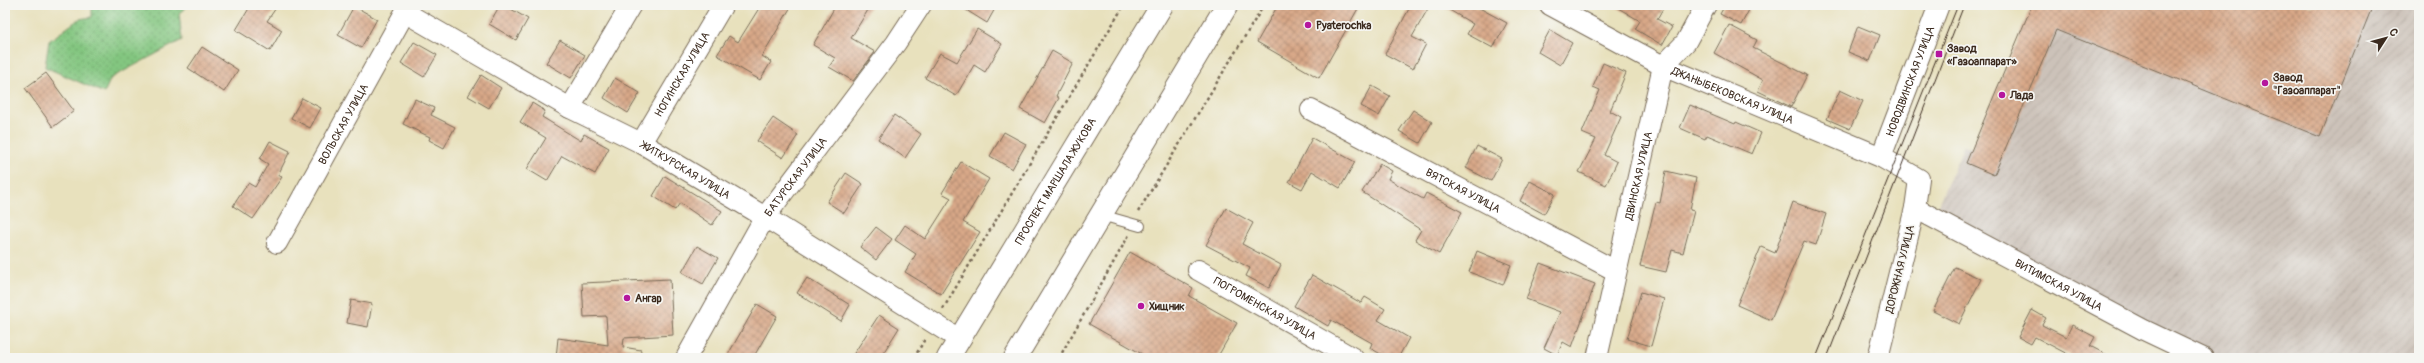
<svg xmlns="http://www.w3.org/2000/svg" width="2424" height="363" viewBox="0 0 2424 363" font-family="Pangolin,sans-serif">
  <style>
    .industrial { fill: url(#industrial-furrows) }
    .grass { fill: url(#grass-dots); stroke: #5f784f }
    .building { fill: url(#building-cross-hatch) }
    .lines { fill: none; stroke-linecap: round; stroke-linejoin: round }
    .service-casing { stroke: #786a56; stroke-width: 12 }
    .minor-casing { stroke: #786a56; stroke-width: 22 }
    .trunk-casing { stroke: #786a56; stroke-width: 24 }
    .path { stroke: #786a56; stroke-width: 2.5; stroke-dasharray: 3 3; stroke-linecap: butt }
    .service { stroke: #fff; stroke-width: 10 }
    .minor { stroke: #fff; stroke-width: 20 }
    .trunk { stroke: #fff; stroke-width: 22 }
    .tram { stroke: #3b2a1e; stroke-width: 1 }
    .poi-dot { fill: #b5179e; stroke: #f6f6f2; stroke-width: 1.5 }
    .labels { text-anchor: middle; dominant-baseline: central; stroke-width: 3.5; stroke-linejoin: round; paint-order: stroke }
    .poi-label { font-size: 11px; font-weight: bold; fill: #3b2a1e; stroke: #f6f6f2; text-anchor: start }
    .street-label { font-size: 11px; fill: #3b2a1e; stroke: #f6f6f2 }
  </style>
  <defs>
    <pattern id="industrial-furrows" width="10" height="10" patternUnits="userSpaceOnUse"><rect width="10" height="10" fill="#ccc2b9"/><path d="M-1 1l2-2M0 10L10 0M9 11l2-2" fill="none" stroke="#b0a79f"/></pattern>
    <pattern id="grass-dots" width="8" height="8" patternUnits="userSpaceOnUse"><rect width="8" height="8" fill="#83c680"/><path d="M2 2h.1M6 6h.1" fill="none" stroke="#6ca168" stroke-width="1.8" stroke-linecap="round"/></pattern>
    <pattern id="building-cross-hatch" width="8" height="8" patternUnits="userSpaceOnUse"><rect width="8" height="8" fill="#d8a888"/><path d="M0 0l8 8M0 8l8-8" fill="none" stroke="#b0896f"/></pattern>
  </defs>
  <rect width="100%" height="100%" fill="#f6f6f2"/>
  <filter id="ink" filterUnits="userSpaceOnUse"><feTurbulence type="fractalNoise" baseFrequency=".025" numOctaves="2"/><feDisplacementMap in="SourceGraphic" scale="8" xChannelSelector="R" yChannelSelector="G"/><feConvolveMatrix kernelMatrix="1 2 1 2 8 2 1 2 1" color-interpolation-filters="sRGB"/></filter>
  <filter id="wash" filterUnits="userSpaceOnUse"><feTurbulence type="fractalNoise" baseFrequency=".012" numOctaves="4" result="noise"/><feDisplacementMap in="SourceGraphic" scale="16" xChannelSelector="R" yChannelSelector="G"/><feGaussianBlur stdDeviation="0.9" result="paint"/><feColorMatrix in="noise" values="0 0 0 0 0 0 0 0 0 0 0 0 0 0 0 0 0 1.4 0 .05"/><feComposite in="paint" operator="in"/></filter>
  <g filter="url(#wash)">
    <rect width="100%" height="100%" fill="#e8e1bd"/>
    <path class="industrial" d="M2032 5H2419V358H2217L2152 329 1937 207 1964 145 1972 148Z"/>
    <path class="grass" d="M92 5H189L179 13 182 40 111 78 104 93 45 67 49 41 79 19 92 17Z"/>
    <g id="blocks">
      <path class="building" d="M251 5H278L267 21 282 30 270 51 236 30Z
        M500 5H504L528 19 516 40 489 24Z
        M761 5H792L762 56 771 62 760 80 717 55 729 36 738 42Z
        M836 5H871L851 38 875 52 853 81 829 67 835 58 813 45Z
        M958 5H997L987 23Z
        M1278 5H1360L1319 78 1257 42Z
        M1411 5H1430L1412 37 1426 44 1413 69 1385 54Z
        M1441 5H1474L1507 23 1493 48 1467 34 1473 24Z
        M1613 5H1665L1657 19 1672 27 1662 45 1635 29 1640 21Z
        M1725 5H1740L1749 10 1741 25 1720 14Z
        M2032 5H2373L2320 137 2056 30 1994 175 1966 163Z
        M354 6 377 19 361 48 338 35Z
        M1729 25 1757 40 1753 48 1807 75 1791 107 1758 91 1763 80 1714 53Z
        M1858 26 1880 35 1870 61 1848 52Z
        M977 29 1002 44 985 72 974 65 956 96 925 78 940 53 957 62Z
        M1550 30 1572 43 1560 65 1538 52Z
        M560 40 585 55 571 78 546 63Z
        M414 42 437 55 424 77 401 63Z
        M202 47 238 70 224 92 188 68Z
        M1052 51 1073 63 1056 96 1059 98 1045 123 1020 109Z
        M1603 63 1626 73 1610 111 1621 117 1604 155 1617 162 1606 185 1579 172 1596 139 1582 133 1600 90 1593 87Z
        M46 73 74 111 53 127 25 88Z
        M481 75 501 88 489 108 468 96Z
        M615 78 640 93 628 113 604 98Z
        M1372 86 1390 96 1379 116 1361 106Z
        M1840 90 1863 101 1850 129 1827 119Z
        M302 98 321 108 310 128 291 118Z
        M415 99 434 108 431 115 455 127 444 148 429 140 430 137 403 124Z
        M532 103 545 111 542 117 581 141 584 134 609 148 595 174 562 156 547 181 527 169 546 138 520 122Z
        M1690 105 1735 124 1736 122 1761 133 1752 154 1707 135 1705 139 1680 128Z
        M1413 110 1432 122 1420 143 1399 131Z
        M894 115 921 134 905 158 878 139Z
        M773 118 798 135 783 158 757 141Z
        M1004 132 1026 144 1012 169 990 156Z
        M1312 138 1355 162 1340 188 1312 171 1302 189 1289 182Z
        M270 141 290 151 278 175 282 177 253 219 233 206 248 183 255 187 268 164 260 159Z
        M1477 146 1502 159 1491 181 1466 168Z
        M961 162 989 179 963 222 980 232 941 294 905 272 916 254 895 240 905 225 925 239 951 198 942 193Z
        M1380 164 1392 171 1388 179 1423 199 1426 193 1462 212 1439 254 1415 240 1421 230 1362 192Z
        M1666 171 1696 178 1690 210 1694 211 1683 253 1672 250 1666 272 1640 266 1656 202 1660 203Z
        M846 173 863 184 844 213 827 202Z
        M665 176 722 211 712 225 680 203 675 210 653 196Z
        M1530 181 1555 194 1544 214 1520 201Z
        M1793 202 1826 214 1816 245 1804 241 1771 320 1737 305 1761 247 1775 253Z
        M1226 208 1253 223 1242 244 1281 265 1269 288 1246 276 1250 268 1206 245Z
        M876 227 892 239 876 260 860 247Z
        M697 246 718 258 703 284 682 272Z
        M1477 251 1511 265 1503 285 1469 272Z
        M1130 252 1193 288 1189 296 1237 323 1217 358H1149L1089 324Z
        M1540 263 1595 284 1572 347 1563 342 1557 355 1544 348 1560 312 1526 299Z
        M1955 267 1981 279 1959 324 1933 311Z
        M1312 275 1361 303 1365 297 1385 309 1378 320 1409 338 1398 358H1388L1370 348 1372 343 1331 320 1328 326 1294 306Z
        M807 278 850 305 841 321 797 293Z
        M670 279 673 335 624 338 623 347 641 350 640 358H556L558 338 608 345 606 316 584 317 582 283Z
        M1641 292 1664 299 1651 346 1627 339Z
        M351 300 372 304 368 327 347 323Z
        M757 304 777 316 753 358H726Z
        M2032 310 2046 318 2042 325 2066 337 2072 325 2095 337 2090 346 2113 358H2075L2035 337 2031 344 2018 337Z
        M879 315 899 328 880 358H851Z"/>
    </g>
  </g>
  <g filter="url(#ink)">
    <use href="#blocks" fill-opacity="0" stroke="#786a56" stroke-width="1"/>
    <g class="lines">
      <g class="service-casing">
        <path id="service" d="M1101 215 1140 226"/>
      </g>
      <g class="minor-casing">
        <g id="minor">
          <path id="s1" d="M1550 5 1663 66 1881 157 1919 179 1915 208 1878 358"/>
          <path id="s2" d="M406 13 570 108 641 143 765 217 959 339"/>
          <path d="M570 108 631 5"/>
          <path id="s3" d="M1311 110 1616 271"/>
          <path id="s4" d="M641 143 723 5"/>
          <path id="s5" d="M1881 157 1939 5"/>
          <path id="s6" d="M1915 208 2144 330 2203 358"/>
          <path id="s7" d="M277 243 409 5"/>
          <path id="s8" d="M1198 270 1353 358"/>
          <path id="s9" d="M686 358 765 217 896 43 921 5"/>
          <path id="s10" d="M1597 358 1663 66 1686 42 1706 5"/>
        </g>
      </g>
      <g class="trunk-casing">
        <g id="trunk">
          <path id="s11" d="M948 358 1162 5"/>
          <path d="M1015 358 1227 5"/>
        </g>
      </g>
      <path class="path" d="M1138 212 1264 5
        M943 309 1124 5
        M914 358 925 339
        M1059 358 1129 235"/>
      <use href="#service" class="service"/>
      <use href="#minor" class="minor"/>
      <use href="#trunk" class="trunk"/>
      <path class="tram" d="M1816 358 1958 5
        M1827 358 1964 5"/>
    </g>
  </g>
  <g class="poi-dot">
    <circle cx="1308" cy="25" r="4"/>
    <rect x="1935" y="50" width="8" height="8" rx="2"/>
    <circle cx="2265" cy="83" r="4"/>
    <circle cx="2002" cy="95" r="4"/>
    <circle cx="627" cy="298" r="4"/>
    <circle cx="1141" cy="306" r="4"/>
  </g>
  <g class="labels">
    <g class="poi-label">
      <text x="1316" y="25">Pyaterochka</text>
      <text x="1947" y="48">Завод<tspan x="1947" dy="13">«Газоаппарат»</tspan></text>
      <text x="2273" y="77">Завод<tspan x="2273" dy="13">"Газоаппарат"</tspan></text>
      <text x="2010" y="95">Лада</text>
      <text x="635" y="298">Ангар</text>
      <text x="1149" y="306">Хищник</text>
    </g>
    <g class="street-label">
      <text stroke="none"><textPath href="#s4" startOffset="80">НОГИНСКАЯ УЛИЦА</textPath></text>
      <text stroke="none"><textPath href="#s5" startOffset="81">НОВОДВИНСКАЯ УЛИЦА</textPath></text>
      <text stroke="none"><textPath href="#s1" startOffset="204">ДЖАНЫБЕКОВСКАЯ УЛИЦА</textPath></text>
      <text stroke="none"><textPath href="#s7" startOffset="136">ВОЛЬСКАЯ УЛИЦА</textPath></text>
      <text stroke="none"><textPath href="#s2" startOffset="321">ЖИТКУРСКАЯ УЛИЦА</textPath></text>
      <text stroke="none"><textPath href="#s10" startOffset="187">ДВИНСКАЯ УЛИЦА</textPath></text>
      <text stroke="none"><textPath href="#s9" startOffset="212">БАТУРСКАЯ УЛИЦА</textPath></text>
      <text stroke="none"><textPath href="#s11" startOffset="207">ПРОСПЕКТ МАРШАЛА ЖУКОВА</textPath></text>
      <text stroke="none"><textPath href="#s3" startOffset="172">ВЯТСКАЯ УЛИЦА</textPath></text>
      <text transform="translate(1900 269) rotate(-76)">ДОРОЖНАЯ УЛИЦА</text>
      <text stroke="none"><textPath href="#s6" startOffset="163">ВИТИМСКАЯ УЛИЦА</textPath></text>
      <text stroke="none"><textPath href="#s8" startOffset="77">ПОГРОМЕНСКАЯ УЛИЦА</textPath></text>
    </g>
  </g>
  <rect width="2424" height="363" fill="none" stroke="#f6f6f2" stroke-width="20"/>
  <g transform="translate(2386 38) rotate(54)" stroke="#f6f6f2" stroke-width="3" paint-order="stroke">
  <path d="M0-3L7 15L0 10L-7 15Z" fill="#3b2a1e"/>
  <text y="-6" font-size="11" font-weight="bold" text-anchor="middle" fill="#3b2a1e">С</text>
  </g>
</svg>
